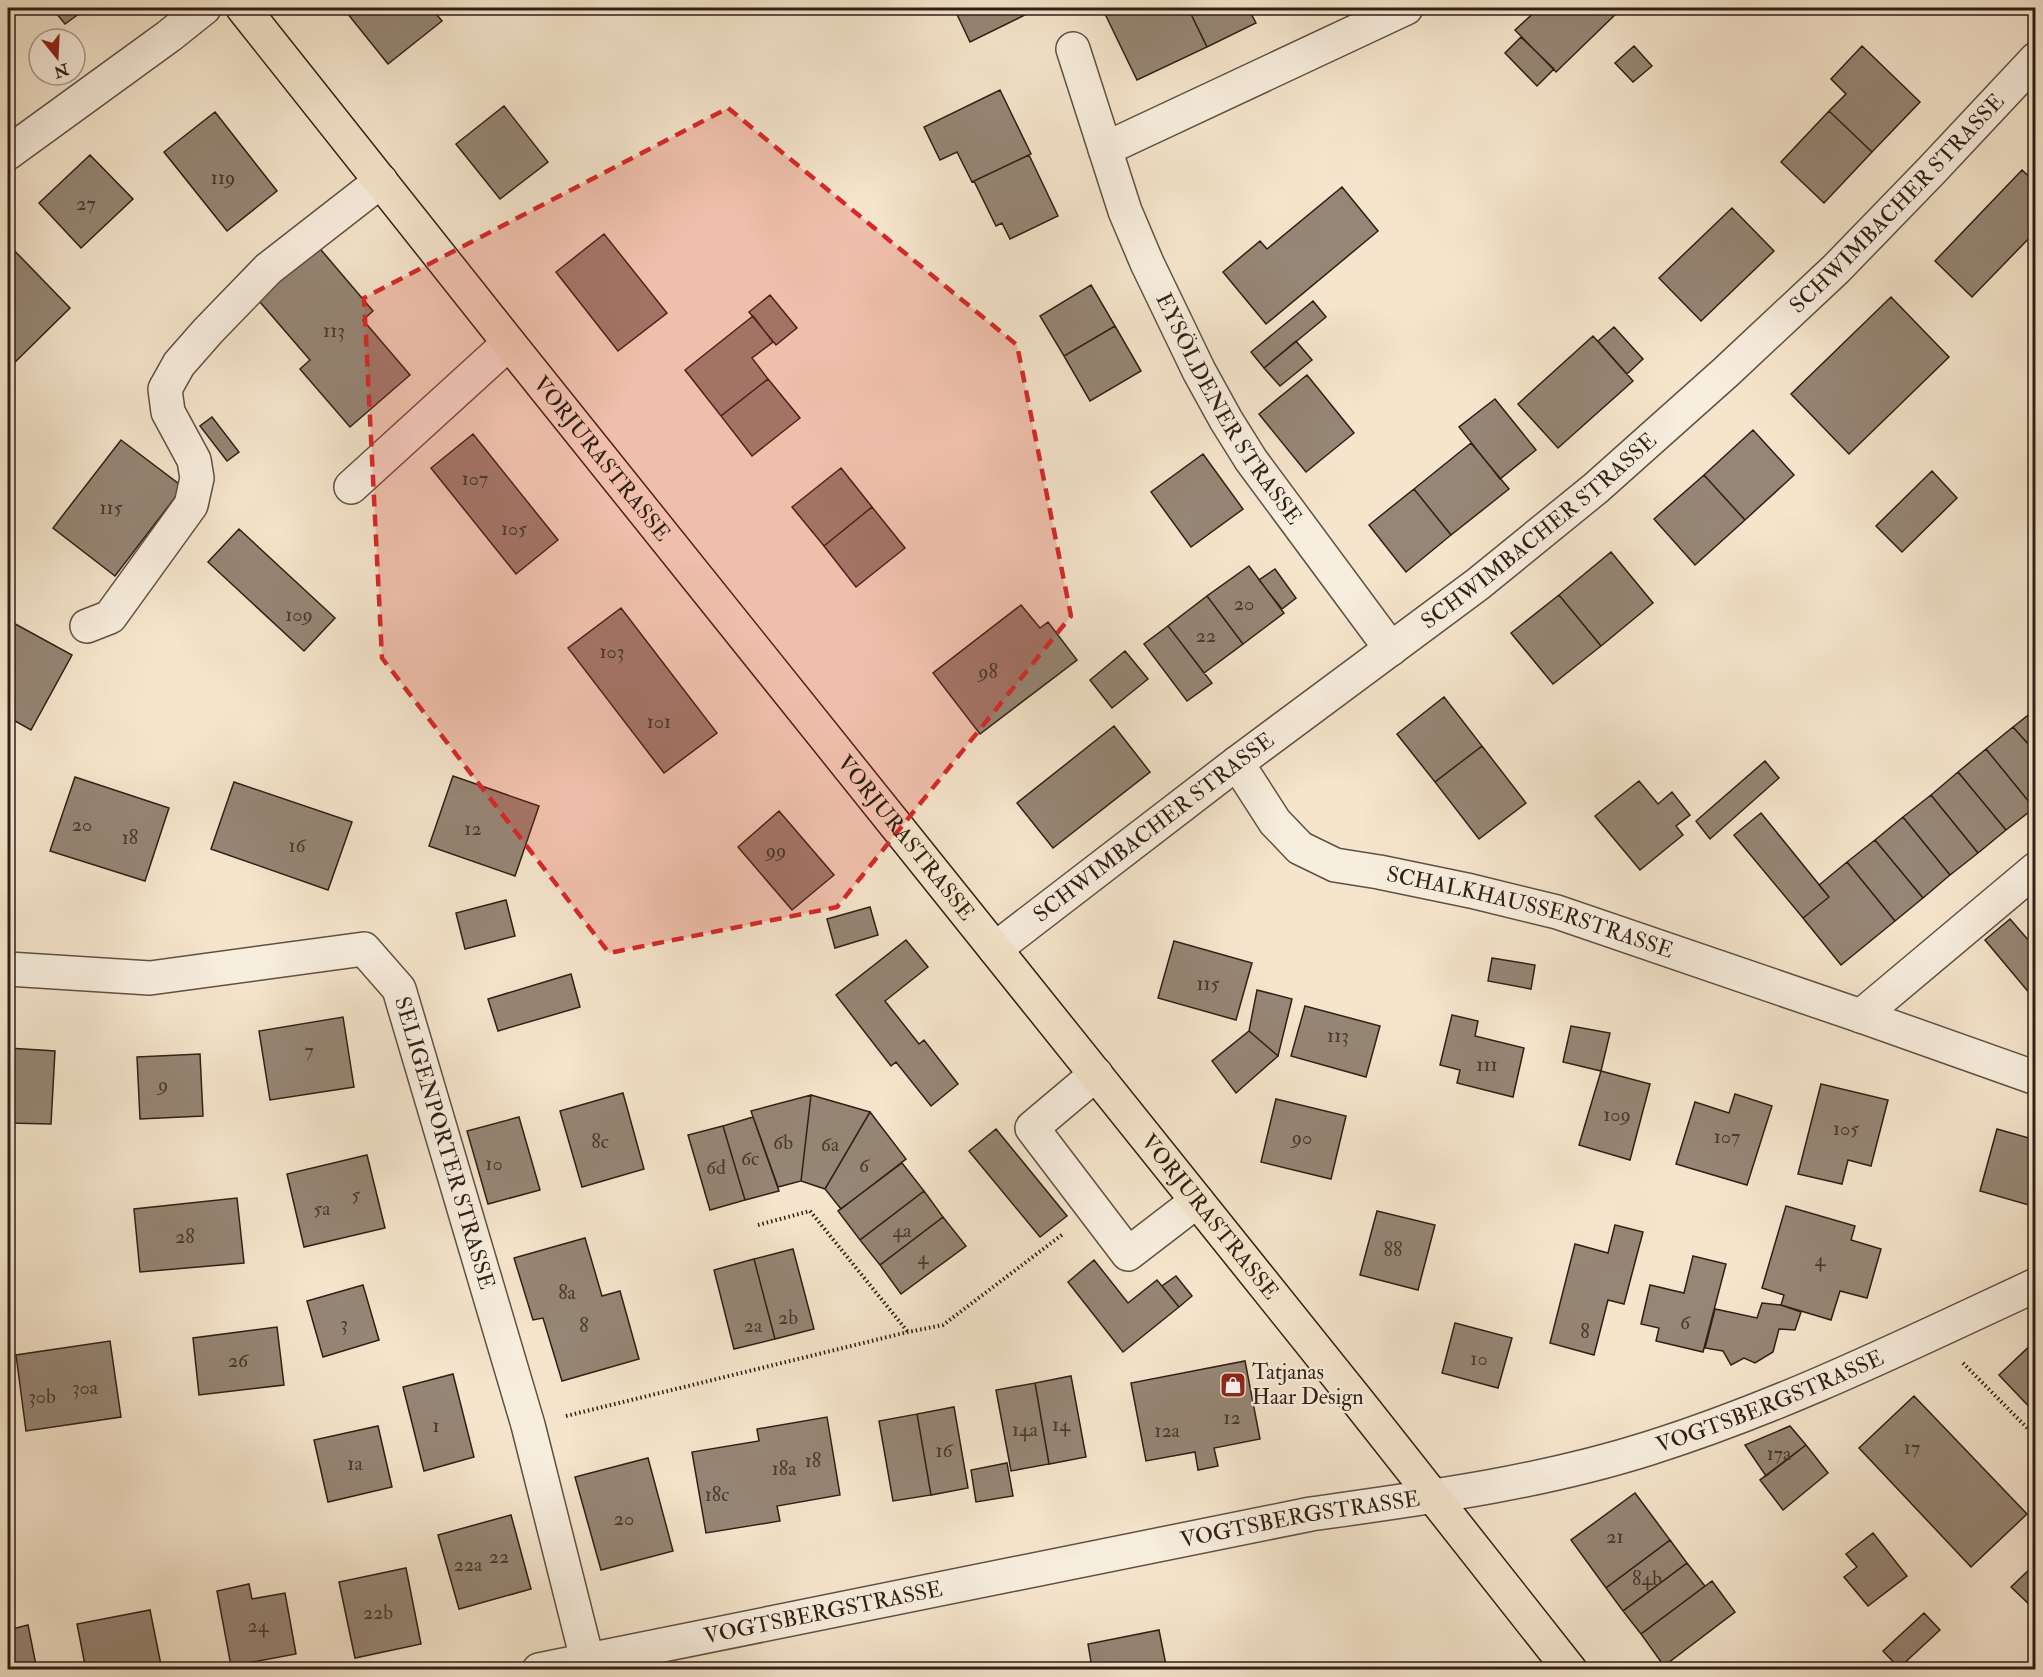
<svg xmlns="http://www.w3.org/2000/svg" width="2043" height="1677" viewBox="0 0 2043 1677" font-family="'IM FELL Double Pica',serif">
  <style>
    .building { fill: #968675; stroke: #2f1f16; stroke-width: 1.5 }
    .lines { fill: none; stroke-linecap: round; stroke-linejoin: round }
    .minor-casing { stroke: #605044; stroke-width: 36 }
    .major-casing { stroke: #2f1f16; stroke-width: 36 }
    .path { stroke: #2f1f16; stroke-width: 4; stroke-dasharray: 1.5 3; stroke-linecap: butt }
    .minor { stroke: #f8eede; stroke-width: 33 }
    .major { stroke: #f5e5cc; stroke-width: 33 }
    .marked { fill: #d62828; fill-opacity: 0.2; stroke: #d62828; stroke-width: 4.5; stroke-dasharray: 12 8; stroke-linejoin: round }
    .labels { text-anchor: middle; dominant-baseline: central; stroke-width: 4.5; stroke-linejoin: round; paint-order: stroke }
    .number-label { font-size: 20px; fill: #49392e }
    .street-label { font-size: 22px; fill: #2f1f16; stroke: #f8eede }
    .poi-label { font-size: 22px; fill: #2f1f16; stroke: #f8eede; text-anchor: start }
  </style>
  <rect width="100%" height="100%" fill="#f5e5cc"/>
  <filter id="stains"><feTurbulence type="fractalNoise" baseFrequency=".00333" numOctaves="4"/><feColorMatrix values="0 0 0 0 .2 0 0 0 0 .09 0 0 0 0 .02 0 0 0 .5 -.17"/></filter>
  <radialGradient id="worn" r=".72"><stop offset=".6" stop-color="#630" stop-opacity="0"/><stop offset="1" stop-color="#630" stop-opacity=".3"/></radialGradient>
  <path class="building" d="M52 8H87L65 24Z
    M343 8H431L442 21 388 64Z
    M954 8H1029L1031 12 970 42Z
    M1119 8H1139L1142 12 1151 8H1188L1207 47 1137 80 1105 14Z
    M1188 8H1248L1256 23 1207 47Z
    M1539 8H1622L1556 72 1515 30Z
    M1521 37 1554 69 1537 86 1505 53Z
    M1634 46 1652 66 1633 82 1615 63Z
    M1862 46 1920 102 1872 152 1829 111 1846 94 1831 79Z
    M1000 90 1031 154 972 182 957 152 940 160 924 127Z
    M504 106 548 162 500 199 456 144Z
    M1829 111 1872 152 1824 203 1781 162Z
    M215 112 277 191 227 231 164 152Z
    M90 155 133 199 81 248 39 203Z
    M1029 155 1058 216 1010 239 1002 223 996 226 974 181Z
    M2022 170 2036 183V231L1972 297 1935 261Z
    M1342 187 1378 231 1266 324 1223 272 1260 241 1267 249Z
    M1732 208 1774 251 1701 321 1659 278Z
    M604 234 667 313 618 351 556 272Z
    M8 244 70 308 9 368 8 366Z
    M316 244 373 311 363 320 410 375 350 427 300 369 310 360 254 295Z
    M1091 285 1115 326 1064 356 1040 316Z
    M770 295 797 328 776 345 749 312Z
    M1891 297 1949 357 1849 454 1791 394Z
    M1313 301 1326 317 1264 368 1251 352Z
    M753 316 773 342 752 358 768 379 721 416 685 370Z
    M1115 326 1141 371 1090 401 1064 356Z
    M1614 327 1643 359 1627 374 1598 341Z
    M1593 336 1633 381 1558 448 1518 404Z
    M1296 341 1312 360 1280 386 1264 368Z
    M1307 375 1354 433 1306 472 1259 414Z
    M768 379 800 418 752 456 721 416Z
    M1495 399 1536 450 1500 479 1459 427Z
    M212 417 239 452 227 461 200 426Z
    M1753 430 1794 475 1745 520 1704 475Z
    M473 434 558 540 516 574 431 468Z
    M121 440 183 487 115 576 53 528Z
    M1471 443 1509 489 1451 535 1414 489Z
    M1203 454 1243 509 1191 547 1151 492Z
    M841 468 872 507 824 546 792 507Z
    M1932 471 1957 498 1902 552 1876 526Z
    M1704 475 1745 520 1695 565 1654 519Z
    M1414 489 1451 535 1406 572 1369 525Z
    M872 507 905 548 856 587 824 546Z
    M239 529 335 618 304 651 208 562Z
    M1611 552 1653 603 1601 646 1559 595Z
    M1249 566 1284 613 1243 644 1207 596Z
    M1275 569 1296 598 1282 609 1259 580Z
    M1559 595 1601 646 1553 684 1511 633Z
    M1207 596 1243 644 1204 673 1168 626Z
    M1021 605 1040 628 1048 622 1077 660 980 734 933 673Z
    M621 608 717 733 664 773 568 648Z
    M8 620 72 655 31 730 8 717Z
    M1168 626 1212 683 1187 701 1144 644Z
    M1125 651 1148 679 1112 708 1090 680Z
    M1444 697 1482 746 1435 782 1397 734Z
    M2036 709V753L2013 727Z
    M1114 726 1150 772 1053 848 1017 803Z
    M2013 727 2036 753V806L2034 808 1986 749Z
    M1482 746 1526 803 1479 839 1435 782Z
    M1986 749 2034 808 2006 830 1958 772Z
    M1765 761 1779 778 1710 839 1696 821Z
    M1958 772 2006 830 1978 853 1931 795Z
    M453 776 539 806 515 876 429 846Z
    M75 777 169 808 145 881 50 851Z
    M1639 781 1658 804 1672 792 1690 815 1676 826 1683 835 1640 870 1595 816Z
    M234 782 352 822 328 890 211 849Z
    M1931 795 1978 853 1950 875 1903 817Z
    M779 811 834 875 792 910 738 847Z
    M1761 813 1829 897 1803 918 1734 835Z
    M1903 817 1950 875 1923 898 1875 840Z
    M1875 840 1923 898 1895 921 1847 862Z
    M1847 862 1895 921 1841 965 1803 918 1829 897 1819 885Z
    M506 900 515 936 465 949 456 913Z
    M870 907 878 935 835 948 827 919Z
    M2010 919 2036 949V1001L1985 940Z
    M906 940 928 967 885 1001 919 1044 924 1040 958 1084 931 1106 896 1062 891 1066 836 995Z
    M1174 941 1252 963 1236 1020 1158 998Z
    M1492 958 1535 965 1531 989 1488 981Z
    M571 974 580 1007 498 1031 488 999Z
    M1257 990 1292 999 1278 1056 1249 1031Z
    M1305 1006 1380 1026 1366 1077 1291 1056Z
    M1452 1015 1478 1021 1475 1036 1524 1048 1513 1097 1457 1083 1460 1070 1440 1065Z
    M343 1017 354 1087 270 1100 259 1031Z
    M1571 1026 1610 1033 1601 1071 1563 1062Z
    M1249 1031 1278 1056 1236 1093 1212 1061Z
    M8 1048 55 1051 51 1124 8 1123Z
    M200 1054 203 1116 140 1119 137 1057Z
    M1601 1071 1650 1084 1630 1160 1579 1145Z
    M1821 1084 1888 1100 1871 1166 1848 1160 1842 1184 1798 1174Z
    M623 1093 644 1169 582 1187 560 1111Z
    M1735 1094 1772 1106 1747 1185 1676 1164 1695 1102 1729 1113Z
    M811 1095 870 1112 825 1189 801 1181Z
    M811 1095 801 1181 778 1187 751 1111Z
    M1276 1099 1346 1116 1331 1179 1261 1162Z
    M870 1112 906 1159 841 1209 825 1189Z
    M519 1117 540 1190 488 1204 467 1131Z
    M753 1117 779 1191 745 1200 723 1126Z
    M723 1126 745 1200 710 1210 688 1135Z
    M996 1129 1067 1216 1040 1237 969 1151Z
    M1997 1129 2036 1140V1207L1980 1191Z
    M367 1155 385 1228 304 1247 287 1174Z
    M902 1163 924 1191 860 1240 838 1211Z
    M924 1191 943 1217 880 1265 860 1240Z
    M237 1198 244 1263 140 1272 134 1209Z
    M1786 1206 1855 1226 1851 1240 1881 1249 1867 1298 1840 1291 1831 1320 1781 1305 1784 1295 1762 1288Z
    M1377 1211 1435 1225 1418 1290 1360 1275Z
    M943 1217 966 1246 901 1294 880 1265Z
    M1615 1225 1643 1232 1624 1304 1608 1300 1594 1355 1550 1343 1575 1244 1608 1253Z
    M585 1238 602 1296 620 1291 639 1359 562 1381 543 1318 533 1320 514 1258Z
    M793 1249 814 1329 775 1339 754 1259Z
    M1693 1256 1726 1264 1703 1352 1656 1341 1659 1328 1641 1324 1650 1285 1684 1293Z
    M754 1259 775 1339 734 1349 714 1270Z
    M1094 1260 1128 1303 1157 1280 1179 1307 1123 1352 1068 1282Z
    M1176 1276 1192 1296 1179 1307 1162 1286Z
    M363 1285 379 1340 323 1357 307 1301Z
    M1762 1303 1781 1305 1801 1312 1795 1330 1779 1329 1773 1352 1755 1363 1744 1358 1731 1365 1723 1351 1705 1348 1715 1309 1757 1318Z
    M1455 1323 1512 1338 1498 1388 1442 1373Z
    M277 1327 284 1385 199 1395 193 1338Z
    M2036 1340V1414L1999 1375Z
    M110 1341 121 1417 26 1431 16 1355Z
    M1245 1361 1260 1439 1214 1448 1218 1466 1198 1470 1195 1452 1146 1461 1131 1383Z
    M453 1374 474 1457 424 1471 403 1387Z
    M1071 1376 1086 1457 1049 1464 1035 1383Z
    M1035 1383 1049 1464 1011 1471 996 1390Z
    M1914 1396 2027 1514 1971 1567 1859 1448Z
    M954 1407 968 1488 931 1495 917 1414Z
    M917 1414 931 1495 893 1501 879 1421Z
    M827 1417 840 1495 777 1506 780 1521 706 1533 692 1452 759 1441 757 1429Z
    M378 1426 392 1487 328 1502 314 1440Z
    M1790 1426 1806 1445 1766 1476 1745 1445Z
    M1806 1445 1828 1473 1783 1510 1760 1480Z
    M648 1458 673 1551 601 1570 575 1477Z
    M1007 1463 1013 1496 976 1502 971 1470Z
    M1635 1493 1670 1540 1606 1588 1571 1540Z
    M511 1515 531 1589 459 1609 438 1535Z
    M1873 1533 1907 1576 1868 1606 1844 1577 1857 1567 1846 1554Z
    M1670 1540 1687 1563 1623 1611 1606 1588Z
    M1687 1563 1705 1586 1641 1634 1623 1611Z
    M2036 1563V1611L2011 1587Z
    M406 1568 421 1644 355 1658 339 1582Z
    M1712 1581 1735 1612 1664 1666 1641 1634Z
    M249 1584 252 1599 285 1593 296 1654 231 1666 217 1591Z
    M150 1610 162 1670H86L77 1624Z
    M1924 1613 1940 1630 1899 1668 1883 1651Z
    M28 1625 37 1670H8V1630Z
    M1159 1630 1167 1670H1056L1091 1662 1088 1644Z
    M1016 1665 1017 1670H993Z"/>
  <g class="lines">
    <g class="minor-casing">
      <g id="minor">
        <path id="s1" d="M1073 49 1125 211 1147 263 1199 371 1226 420 1251 460 1391 649"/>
        <path d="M1105 149 1406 8"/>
        <path d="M8 153 169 36 204 8"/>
        <path d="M351 487 509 343"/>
        <path d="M87 626 110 617 191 505 197 478 194 460 168 412 165 389 179 364 208 331 268 269 381 181"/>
        <path id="s2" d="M1237 763 1275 822 1300 848 1335 865 1379 872 1471 891 1557 912 1861 1016 2036 1078"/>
        <path id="s3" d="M995 949 1237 763 1478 584 1596 488 1726 372 1836 269 1931 171 2036 59"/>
        <path id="s4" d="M8 969 150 978 364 949 399 989 528 1425 587 1659"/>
        <path d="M1861 1016 2036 869"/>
        <path d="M1096 1074 1032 1128 1128 1254 1197 1201"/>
        <path id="s5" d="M539 1670 1311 1514C1425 1498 1540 1483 1650 1448 1783 1406 1909 1344 2036 1285"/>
      </g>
    </g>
    <g class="major-casing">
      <g id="major">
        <path id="s6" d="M243 8 509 343 1364 1409 1570 1670"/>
      </g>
    </g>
    <path class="path" d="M758 1225 810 1211 908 1332
      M1963 1363 2036 1437
      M566 1416 908 1332 943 1325 1063 1234"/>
    <use href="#minor" class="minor"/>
    <use href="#major" class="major"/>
  </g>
  <path class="marked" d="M728 108 1017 345 1071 616 837 907 609 953 382 658 364 298Z"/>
  <defs>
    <g id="shop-square" transform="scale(1.35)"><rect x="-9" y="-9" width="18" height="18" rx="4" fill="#8f2418" stroke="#f8eede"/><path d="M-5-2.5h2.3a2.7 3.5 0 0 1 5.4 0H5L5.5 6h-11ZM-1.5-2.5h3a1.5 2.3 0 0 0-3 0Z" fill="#fff"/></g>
  </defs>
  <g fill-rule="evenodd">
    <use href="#shop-square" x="1233" y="1385"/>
  </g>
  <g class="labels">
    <g class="number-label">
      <text x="223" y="177">119</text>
      <text x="86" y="203">27</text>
      <text x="334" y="330">113</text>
      <text x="475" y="478">107</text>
      <text x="111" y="507">115</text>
      <text x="514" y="528">105</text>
      <text x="1244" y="603">20</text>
      <text x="299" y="614">109</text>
      <text x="1206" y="635">22</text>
      <text x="612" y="651">103</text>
      <text x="988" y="671">98</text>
      <text x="659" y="721">101</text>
      <text x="82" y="824">20</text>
      <text x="473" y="828">12</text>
      <text x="130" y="837">18</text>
      <text x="297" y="845">16</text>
      <text x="776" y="850">99</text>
      <text x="1208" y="983">115</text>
      <text x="1338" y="1035">113</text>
      <text x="309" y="1050">7</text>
      <text x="1487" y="1064">111</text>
      <text x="163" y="1084">9</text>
      <text x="1617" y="1114">109</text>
      <text x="1846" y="1128">105</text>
      <text x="1727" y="1136">107</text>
      <text x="1302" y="1137">90</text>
      <text x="600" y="1141">8c</text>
      <text x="783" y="1142">6b</text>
      <text x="830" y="1144">6a</text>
      <text x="750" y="1158">6c</text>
      <text x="494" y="1163">10</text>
      <text x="864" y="1165">6</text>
      <text x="716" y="1167">6d</text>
      <text x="356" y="1194">5</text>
      <text x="322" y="1208">5a</text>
      <text x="902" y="1230">4a</text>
      <text x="185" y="1236">28</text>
      <text x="1393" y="1249">88</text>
      <text x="923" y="1257">4</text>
      <text x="1820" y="1259">4</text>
      <text x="567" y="1292">8a</text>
      <text x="788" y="1317">2b</text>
      <text x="1685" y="1322">6</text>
      <text x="344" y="1323">3</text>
      <text x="584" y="1325">8</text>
      <text x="753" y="1325">2a</text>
      <text x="1585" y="1331">8</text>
      <text x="1479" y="1358">10</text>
      <text x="238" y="1360">26</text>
      <text x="85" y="1387">30a</text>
      <text x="42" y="1396">30b</text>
      <text x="1232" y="1417">12</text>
      <text x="1061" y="1424">14</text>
      <text x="436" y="1425">1</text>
      <text x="1025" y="1429">14a</text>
      <text x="1167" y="1430">12a</text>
      <text x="1912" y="1447">17</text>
      <text x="944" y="1450">16</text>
      <text x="1779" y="1453">17a</text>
      <text x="813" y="1460">18</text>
      <text x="355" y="1463">1a</text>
      <text x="784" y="1468">18a</text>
      <text x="717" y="1494">18c</text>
      <text x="624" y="1518">20</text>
      <text x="1615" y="1536">21</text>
      <text x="499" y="1556">22</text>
      <text x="468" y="1564">22a</text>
      <text x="1647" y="1578">84b</text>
      <text x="378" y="1612">22b</text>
      <text x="258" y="1625">24</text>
    </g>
    <g class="street-label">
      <text stroke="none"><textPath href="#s3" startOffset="1172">SCHWIMBACHER STRASSE</textPath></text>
      <text stroke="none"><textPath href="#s1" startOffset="394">EYSÖLDENER STRASSE</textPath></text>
      <text stroke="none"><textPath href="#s6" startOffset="576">VORJURASTRASSE</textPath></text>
      <text stroke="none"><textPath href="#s3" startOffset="686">SCHWIMBACHER STRASSE</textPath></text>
      <text stroke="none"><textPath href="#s3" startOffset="200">SCHWIMBACHER STRASSE</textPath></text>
      <text stroke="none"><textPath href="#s6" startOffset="1062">VORJURASTRASSE</textPath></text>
      <text stroke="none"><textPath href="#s2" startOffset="346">SCHALKHAUSSERSTRASSE</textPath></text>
      <text stroke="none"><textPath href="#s4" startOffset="572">SELIGENPORTER STRASSE</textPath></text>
      <text stroke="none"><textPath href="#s6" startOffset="1548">VORJURASTRASSE</textPath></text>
      <text stroke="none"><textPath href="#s5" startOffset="1262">VOGTSBERGSTRASSE</textPath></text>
      <text stroke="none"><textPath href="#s5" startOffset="776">VOGTSBERGSTRASSE</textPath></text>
      <text stroke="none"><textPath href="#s5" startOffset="290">VOGTSBERGSTRASSE</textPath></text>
    </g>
    <g class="poi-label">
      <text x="1252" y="1372">Tatjanas<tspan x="1252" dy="25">Haar Design</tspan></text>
    </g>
  </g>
  <rect width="2043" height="1677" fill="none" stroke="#f5e5cc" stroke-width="30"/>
  <rect x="9" y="9" width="2025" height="1659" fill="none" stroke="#2f1f16" stroke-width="3"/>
  <rect x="15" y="15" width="2013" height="1647" fill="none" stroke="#2f1f16" stroke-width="1.5"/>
  <g transform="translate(57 57) rotate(162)"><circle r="28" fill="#f8eede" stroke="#a89b8e" stroke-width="1.5"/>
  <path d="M0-4.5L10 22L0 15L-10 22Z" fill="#8f2418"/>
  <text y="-9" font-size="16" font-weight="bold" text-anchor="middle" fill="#2f1f16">N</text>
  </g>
  <rect width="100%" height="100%" filter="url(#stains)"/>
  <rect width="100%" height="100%" fill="url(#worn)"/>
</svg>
